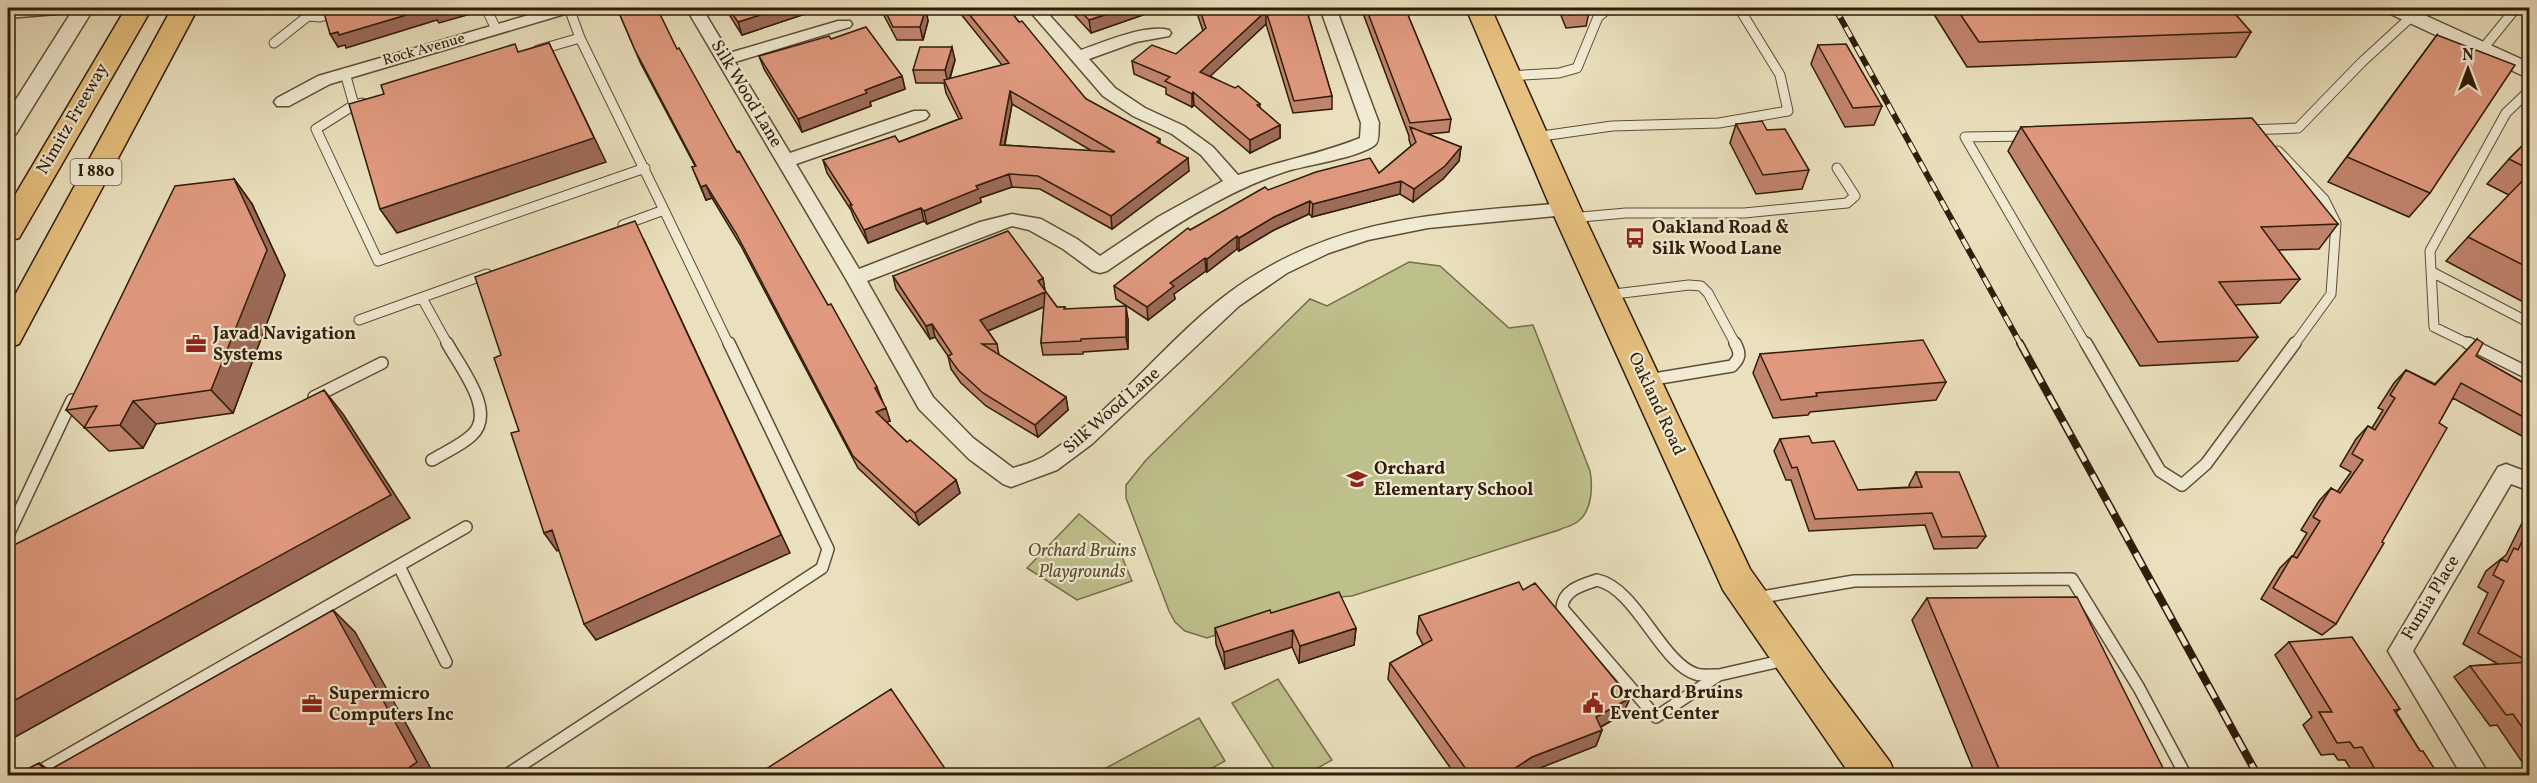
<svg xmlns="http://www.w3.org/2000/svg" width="2537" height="783" viewBox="0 0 2537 783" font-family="Vollkorn,serif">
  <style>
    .green { fill: #bec08c; stroke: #776e4a; stroke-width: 1.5 }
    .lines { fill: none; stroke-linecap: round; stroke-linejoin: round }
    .service-far1-casing { stroke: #5e4d35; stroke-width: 11 }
    .service-casing { stroke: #5e4d35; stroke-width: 14 }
    .minor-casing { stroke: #5e4d35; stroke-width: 3 }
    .tertiary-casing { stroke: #5e4d35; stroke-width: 3 }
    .primary-casing { stroke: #301c08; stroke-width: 3 }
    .motorway-casing { stroke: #301c08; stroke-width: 3 }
    .service-far1 { stroke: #f1ebd4; stroke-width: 9 }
    .service { stroke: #f1ebd4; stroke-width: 11 }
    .minor { fill: #f1ebd4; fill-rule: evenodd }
    .tertiary { fill: #f1ebd4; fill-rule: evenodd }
    .primary { fill: #e5c07e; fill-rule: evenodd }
    .motorway { fill: #e5c07e; fill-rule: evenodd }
    .rail-far1-casing { stroke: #301c08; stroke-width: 6 }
    .rail-casing { stroke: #301c08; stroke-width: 8 }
    .rail-far1 { stroke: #f1ebd4; stroke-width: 4; stroke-dasharray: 11; stroke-linecap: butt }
    .rail { stroke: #f1ebd4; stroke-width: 5; stroke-dasharray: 15; stroke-linecap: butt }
    .wall { fill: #c1846d; stroke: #301c08; stroke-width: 1.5; fill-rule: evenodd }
    .shaded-wall { fill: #9d6b59; stroke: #301c08; stroke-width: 1.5 }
    .building { fill: #e0997f; stroke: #301c08; stroke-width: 1.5; fill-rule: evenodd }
    .labels { text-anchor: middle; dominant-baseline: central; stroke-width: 4.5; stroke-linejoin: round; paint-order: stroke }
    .far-street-label { font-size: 15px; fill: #301c08; stroke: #f1ebd4 }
    .shield { fill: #f1ebd4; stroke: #6a5a45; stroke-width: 1.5 }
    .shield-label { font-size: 16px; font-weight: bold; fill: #301c08 }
    .street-label { font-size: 18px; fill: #301c08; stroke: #f1ebd4 }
    .poi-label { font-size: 18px; font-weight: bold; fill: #301c08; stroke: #f1ebd4; text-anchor: start }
    .park-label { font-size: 18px; font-style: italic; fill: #5b4d30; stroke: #f1ebd4 }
  </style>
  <rect width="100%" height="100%" fill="#eae0bd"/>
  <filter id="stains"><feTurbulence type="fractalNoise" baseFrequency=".00333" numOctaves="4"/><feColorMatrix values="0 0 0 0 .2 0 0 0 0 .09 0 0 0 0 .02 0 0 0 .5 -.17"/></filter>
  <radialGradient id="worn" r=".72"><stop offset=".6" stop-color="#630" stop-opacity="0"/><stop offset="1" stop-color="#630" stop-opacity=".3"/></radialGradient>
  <path class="green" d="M1409 262 1440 266 1509 328 1533 325 1590 471C1593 487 1592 512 1577 522 1572 526 1565 527 1559 530L1352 596 1327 598 1207 638 1185 631 1175 622 1169 611 1126 498V485L1146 460 1310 299 1327 306Z
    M1079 514 1117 545 1132 581 1077 600 1027 568Z
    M1278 679 1332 760 1305 775H1278L1232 703Z
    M1199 718 1225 761 1199 775H1111L1106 768Z"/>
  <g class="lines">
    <g class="service-far1-casing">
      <path id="service-far1" d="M308 8V16L320 17 354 8
        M486 8 496 29
        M569 8 580 38 664 210
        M274 43 308 16
        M538 50 580 38
        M2481 51 2516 8
        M345 73 354 105
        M1508 76 1559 73 1577 68 1598 17 1609 8
        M362 103 354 105 316 129 378 261 645 168
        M2247 130 2298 128 2362 62 2411 17
        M2028 136 1965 137 2086 345
        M1535 137 1612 126 1719 123 1788 111 1780 75 1739 8
        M2278 151 2324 199 2336 223 2331 294 2294 345
        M1570 218 1626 213H1744L1847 203 1855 196 1837 168
        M623 225 664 210 729 345
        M2432 272 2530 323
        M1606 295 1689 285 1701 286 1708 293 1736 345
        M422 298 448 345
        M359 320 487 274
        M2471 345 2434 327 2430 251 2506 113 2530 90"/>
    </g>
    <g class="service-casing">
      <path id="service" d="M2086 343 2160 471 2182 485 2206 464 2295 343
        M2468 343 2530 374
        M1648 380 1732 366C1740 358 1741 354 1735 343
        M314 397 382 363
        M432 460C445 452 462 445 472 435 497 412 460 367 447 343
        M8 535 72 400
        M399 566 446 662
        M1597 580C1636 588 1661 663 1696 674 1702 676 1712 675 1719 675L1656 717 1562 608C1563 590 1582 585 1597 580Z
        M1756 598 1854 581 2072 579 2139 688 2186 776
        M1719 675 1785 660
        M31 776 466 527
        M505 776 822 568 828 549 729 343"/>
    </g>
    <g class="minor-casing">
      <path id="minor" d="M8 8H77L69 13 8 18Z
        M553 8H577L575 11 330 84 289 106H277L274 102 277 98 318 76Z
        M686 8H702L729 53 838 21H850L852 24 850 27 735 62 790 153 914 111H926L929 115 926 119 796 164 859 269 980 222 1012 214 1041 219 1077 239 1100 256 1158 217 1223 181 1201 155 1172 134 1133 116 1103 96 1027 8H1043L1081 50C1104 42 1145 24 1169 30L1171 33 1169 36 1136 42 1089 59 1115 88 1145 108 1184 126 1213 147 1238 175C1279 161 1321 154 1360 138L1361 123 1320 8H1336L1379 123C1378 129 1380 141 1375 145 1360 157 1308 165 1287 171 1221 193 1164 232 1107 271L1100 273 1093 271 1063 249 1029 230 1012 226 867 281 933 397 973 438 1013 468C1023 465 1034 462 1043 457 1111 415 1163 343 1226 295 1332 215 1440 214 1566 203L1573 205 1575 209 1573 213 1566 215 1428 228 1368 240 1329 253 1287 273 1239 306 1092 444 1057 470 1011 487 1003 484 969 459 919 409 846 279Z
        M2506 464 2530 473V491L2511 484 2413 651 2490 776H2462L2388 651 2498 467Z"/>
    </g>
    <g class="tertiary-casing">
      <path id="tertiary" d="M74 8H94L16 134 8 136V112Z
        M2383 8H2409L2530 63V79L2386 12Z"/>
    </g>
    <g class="primary-casing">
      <path id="primary" d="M1466 8H1491L1585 218 1750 569 1828 679 1890 762 1896 776H1851L1723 590 1555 218Z"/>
    </g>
    <g class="motorway-casing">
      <path id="motorway" d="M126 8H152L19 238 8 241V207Z
        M172 8H198L19 344 8 348V308Z"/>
    </g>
    <use href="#service-far1" class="service-far1"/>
    <use href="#service" class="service"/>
    <use href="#minor" class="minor"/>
    <use href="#tertiary" class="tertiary"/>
    <use href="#primary" class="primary"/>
    <use href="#motorway" class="motorway"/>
    <g class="rail-far1-casing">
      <path id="rail-far1" d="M1835 8 2021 345"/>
    </g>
    <g class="rail-casing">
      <path id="rail" d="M2020 343 2258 776"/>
    </g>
    <use href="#rail-far1" class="rail-far1"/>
    <use href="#rail" class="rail"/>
  </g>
  <path class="wall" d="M617 8 677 49 882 400 890 421 886 422 907 442 956 480 960 493 919 525 858 468 741 246 712 198 706 200 692 167 695 166 641 64Z
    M727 8H807L808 13 742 35 730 16Z
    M880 8H925L928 21 923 40H897Z
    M956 8H1008L1019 22 1086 99 1160 139V144L1189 171 1112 229 1040 189 1012 187 980 198 981 202 927 224 924 221 868 243 854 218 851 210 827 173 823 160 899 142 959 119 946 93 944 83H916L913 70 955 60 950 79 1002 65ZM1012 104 1092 151 1005 145Z
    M1068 8H1163L1091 33Z
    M1186 8H1306L1332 96V109L1293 113 1266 24 1210 76 1260 104V108L1280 125V138L1250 153 1194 105 1192 107 1166 94V88L1134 74 1132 61 1176 54 1203 31 1196 10Z
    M1361 8H1405L1451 119 1449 132 1428 134 1461 147 1459 161 1443 179 1413 202 1400 194 1312 217 1309 214 1274 230 1239 251 1237 249 1207 272 1206 271 1174 294 1175 299 1148 320 1116 299 1114 286 1190 230 1268 190 1379 173 1411 146 1409 140V136Z
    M1558 8H1586L1589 13 1586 26 1566 28Z
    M1930 8H2230L2251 32 2236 57 1967 67Z
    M2437 35 2430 193 2409 217 2328 182Z
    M831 39 902 76 905 89 870 102 871 106 802 132 764 69 759 56Z
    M1818 45 1882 106 1874 125 1845 127 1811 64Z
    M1736 124 1767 130 1809 170 1802 189 1756 194 1730 143Z
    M2021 127 2338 224 2319 249 2278 250 2300 279 2280 303 2235 305 2258 337 2238 361 2140 366 2008 151Z
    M2529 139V305L2446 261 2468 237 2509 195 2487 184 2509 159Z
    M234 179 252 204 285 275 233 413 156 424 143 448 109 451 66 410Z
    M893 276 1043 278 1045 291 1057 307H1065V309L1128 319V349L1083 352V354L1043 355 1041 343 1044 307 988 331 997 344 999 355 1066 397 1068 410 1038 437 986 406 961 383 951 369 948 356 935 337 930 339 896 289Z
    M2477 339 2476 356 2529 386V440L2453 398 2439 423 2336 624 2322 635 2261 599 2280 568 2292 556H2293L2307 533 2301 530 2319 501 2331 488 2337 492 2351 472 2340 466 2356 439 2368 426 2372 428 2383 410 2378 408 2394 383 2406 370 2435 384Z
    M1760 354 1946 382 1936 400 1810 412 1808 415 1773 418 1753 373Z
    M1780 439 1812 443 1858 490 1910 487 1909 485 1916 472 1986 536 1977 548 1934 549 1925 525 1809 531 1791 480H1786L1774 451Z
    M2529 509V772L2497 725 2490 726 2454 677 2470 666 2498 664 2463 644 2488 593 2478 587 2486 571 2506 555Z
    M1523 590 1630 698 1623 714 1601 727 1602 730 1596 746 1527 773 1523 776H1456L1388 679 1390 663 1423 645 1417 633 1419 616Z
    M1927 598 2167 776H1976L1912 620Z
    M1271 613 1356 628 1354 645 1299 663 1292 647 1225 669 1216 644 1215 628Z
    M2289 642 2400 709 2396 712 2420 751 2439 776H2355L2345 760H2338L2334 754 2321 755 2303 725 2312 717 2275 655Z"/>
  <path class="shaded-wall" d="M430 8H464L467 15 439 23 437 20 346 48 345 45 338 47 330 34Z
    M782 8H807L808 13 742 35 738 22Z
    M926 8 928 21 923 40 920 27Z
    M1126 8H1163L1091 33 1089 20Z
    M1266 11V24L1201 85 1200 72Z
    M549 43 606 162 397 233 380 209Z
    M952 47 955 60 948 83 945 70Z
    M902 76 905 89 870 102 871 106 802 132 798 119 865 90Z
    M1010 91 1012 104 1002 158 1000 145Z
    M1193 92 1194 105 1192 107V94Z
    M1280 125V138L1250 153V140Z
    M1461 147 1459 161 1443 179 1413 202 1414 189Z
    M1188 158 1189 171 1112 229 1111 216Z
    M1009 174 1012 187 980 198 981 202 927 224 924 211 976 186Z
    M234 179 252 204 285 275 233 413 211 390Z
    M1401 181 1400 194 1312 217 1313 204Z
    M706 185 712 198 706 200 701 187Z
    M1310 201 1309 214 1274 230 1239 251V238L1274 217Z
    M921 208 924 221 868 243 864 230Z
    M1237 236V249L1207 272V259Z
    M644 240 790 553 596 640 584 624Z
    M1205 258 1206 271 1174 294 1175 299 1148 320 1147 307 1170 283Z
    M1043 278 1045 291 1038 281Z
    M1045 292 1048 305 983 333 980 320Z
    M1126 306 1128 319V349L1126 337Z
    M932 324 935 337 930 339 926 326Z
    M877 387 882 400 879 401 875 388Z
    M324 390 343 414 410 518 8 741V704Z
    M1066 397 1068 410 1038 437 1035 425Z
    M133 401 156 424 143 448 120 425Z
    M886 408 890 421 880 425 876 412Z
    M956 480 960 493 919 525 915 513Z
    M552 530 564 547 557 551 544 533Z
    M333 610 355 632 435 776H397Z
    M1356 628 1354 645 1299 663 1300 646Z
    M1293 630 1292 647 1225 669 1224 652Z
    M1630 698 1623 714 1590 733 1596 717Z
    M1602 730 1596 746 1527 773 1523 776H1503L1532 757Z
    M39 763 58 776 46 772Z"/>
  <path class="building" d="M327 8H443L432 11 430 8 339 35 338 32 330 34 323 9Z
    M617 8H657L677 49 679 48 737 152 739 151 828 305 831 304 877 387 875 388 886 408 876 412 907 442 910 440 956 480 915 513 853 456 736 233 706 185 701 187 692 167 696 166 635 50Z
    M728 8H782L738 22Z
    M884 8H926L920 27H893Z
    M964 8H1008L1019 22 1022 21 1086 99 1160 139 1157 142 1188 158 1111 216 1038 176 1009 174 976 186 978 189 924 211 921 208 864 230 850 205H852L823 160 895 136 899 142 962 118 944 80 1009 63ZM1010 91 1115 152 1000 145Z
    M1077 8H1126L1089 20Z
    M1199 8H1306L1332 96 1294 101 1266 11 1200 72 1235 88 1238 86 1260 104 1257 105 1280 125 1250 140 1193 92 1192 94 1165 81 1170 77 1132 61 1152 45 1176 54 1206 28Z
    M1366 8H1405L1451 119 1410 123Z
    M1566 8H1586L1589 13 1569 15Z
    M1956 8H2230L2251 32 1979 42Z
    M866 27 902 76 865 90 867 93 798 119 759 56 829 36 831 39Z
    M2437 35 2515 65 2430 193 2347 157Z
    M549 43 594 138 380 209 349 104 384 94 381 85 515 44 518 52Z
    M1846 44 1882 106 1853 108 1818 45Z
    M920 47H952L945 70H913Z
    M2252 118 2338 224 2261 227 2300 279 2219 282 2258 337 2158 342 2021 127Z
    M1762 121 1767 130 1785 129 1809 170 1763 175 1736 124Z
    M1410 127 1461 147 1445 166 1414 189 1401 181 1313 204 1310 201 1274 217 1239 238 1237 236 1207 259 1205 258 1170 283 1174 286 1147 307 1114 286 1188 228 1190 230 1265 187 1268 190 1316 172 1370 158 1379 173 1416 142Z
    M2529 139V169L2509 159Z
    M2529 174V268L2468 237Z
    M234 179 267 250 211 390 133 401 120 425 84 428 97 406 66 410 175 186Z
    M635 221 781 535 584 624 552 530 544 533 511 433 519 431 494 358 501 355 475 277Z
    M1008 231 1043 278 1038 281 1057 307H1065L1064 309 1126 306V337L1081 339V341L1041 343 1045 292 980 320 997 344H982L1066 397 1035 425 983 393 958 370 948 356 952 354 932 324 926 326 893 276Z
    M2477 339 2483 343 2476 356 2529 386V420L2461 383 2439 423 2447 428 2382 542 2384 543 2336 624 2273 588 2292 556 2297 558 2320 521 2313 517 2331 488 2340 493 2363 460 2352 454 2368 426 2375 430 2395 398 2390 395 2406 370 2435 385Z
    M1923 340 1946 382 1816 393 1817 396 1781 400 1760 354Z
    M324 390 391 495 8 704V548Z
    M1809 436 1812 443 1834 441 1858 490 1922 487 1916 472H1959L1986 536 1942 537 1932 513 1815 519 1797 467 1792 468 1780 439Z
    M2529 526V662L2478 633 2504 581 2493 575 2501 559 2507 562 2514 548 2518 550Z
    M1519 582 1523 590 1535 583 1630 698 1596 717 1602 730 1532 757 1503 776H1471L1390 663 1432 640 1419 616Z
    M1339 592 1356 628 1300 646 1293 630 1224 652 1215 628 1270 610 1271 613Z
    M2077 597 2167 776H2002L1927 598Z
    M333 610 417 762 397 776H23L27 769 39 763 46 772Z
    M2352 637 2400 709 2394 710 2420 751H2423L2439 776H2379L2362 747 2354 748 2350 742 2337 743 2319 712H2332L2289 642Z
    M2529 662V737L2513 714 2506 715 2470 666Z
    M891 689 950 776H755Z"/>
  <defs>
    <g id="bus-bare" transform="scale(1.62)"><path d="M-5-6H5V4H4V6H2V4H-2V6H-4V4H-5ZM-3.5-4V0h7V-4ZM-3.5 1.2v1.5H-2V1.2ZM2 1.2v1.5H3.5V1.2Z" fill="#8f2418" stroke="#f1ebd4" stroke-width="2.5" paint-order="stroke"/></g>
    <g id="office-bare" transform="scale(1.62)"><path d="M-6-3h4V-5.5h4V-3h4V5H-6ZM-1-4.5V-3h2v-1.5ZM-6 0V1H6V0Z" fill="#8f2418" stroke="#f1ebd4" stroke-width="2.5" paint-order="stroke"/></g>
    <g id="school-bare" transform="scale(1.62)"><path d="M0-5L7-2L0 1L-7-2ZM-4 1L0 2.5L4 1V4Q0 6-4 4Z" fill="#8f2418" stroke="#f1ebd4" stroke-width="2.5" paint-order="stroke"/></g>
    <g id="civic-bare" transform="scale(1.62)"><path d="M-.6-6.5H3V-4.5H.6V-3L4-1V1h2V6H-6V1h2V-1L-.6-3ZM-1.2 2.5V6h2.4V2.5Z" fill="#8f2418" stroke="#f1ebd4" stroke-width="2.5" paint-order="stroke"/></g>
  </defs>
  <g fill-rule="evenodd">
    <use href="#bus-bare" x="1635" y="238"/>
    <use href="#office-bare" x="196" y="344"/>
    <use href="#school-bare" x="1357" y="479"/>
    <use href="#civic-bare" x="1593" y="703"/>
    <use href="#office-bare" x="312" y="704"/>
  </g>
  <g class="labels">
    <g class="far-street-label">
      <text transform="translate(424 50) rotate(-16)">Rock Avenue</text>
    </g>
    <rect class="shield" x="70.5" y="159" width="51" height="26" rx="4.5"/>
    <g class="shield-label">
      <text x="96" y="172">I 880</text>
    </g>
    <g class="street-label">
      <text transform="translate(746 94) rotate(59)">Silk Wood Lane</text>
      <text transform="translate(73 119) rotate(-60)">Nimitz Freeway</text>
      <text transform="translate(1656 404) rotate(65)">Oakland Road</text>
      <text transform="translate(1112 411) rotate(-41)">Silk Wood Lane</text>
      <text transform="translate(2431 598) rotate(-59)">Fumia Place</text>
    </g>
    <g class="poi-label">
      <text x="1652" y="228">Oakland Road &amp;<tspan x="1652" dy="21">Silk Wood Lane</tspan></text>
      <text x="213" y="334">Javad Navigation<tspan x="213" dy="21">Systems</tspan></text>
      <text x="1374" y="469">Orchard<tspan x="1374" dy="21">Elementary School</tspan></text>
      <text x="1610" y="693">Orchard Bruins<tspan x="1610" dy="21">Event Center</tspan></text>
      <text x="329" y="694">Supermicro<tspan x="329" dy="21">Computers Inc</tspan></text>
    </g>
    <g class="park-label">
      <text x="1082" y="551">Orchard Bruins<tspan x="1082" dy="21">Playgrounds</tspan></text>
    </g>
  </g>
  <rect width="2537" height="783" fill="none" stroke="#eae0bd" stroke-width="30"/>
  <rect x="9" y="9" width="2519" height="765" fill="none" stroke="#301c08" stroke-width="3"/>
  <rect x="15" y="15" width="2507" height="753" fill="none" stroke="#301c08" stroke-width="1.5"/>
  <g transform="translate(2468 69)" stroke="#f1ebd4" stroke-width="4.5" paint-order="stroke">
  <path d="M0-4.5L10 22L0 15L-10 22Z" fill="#301c08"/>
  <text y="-9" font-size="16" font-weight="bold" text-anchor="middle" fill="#301c08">N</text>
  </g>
  <rect width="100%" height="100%" filter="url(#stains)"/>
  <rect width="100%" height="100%" fill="url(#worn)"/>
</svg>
